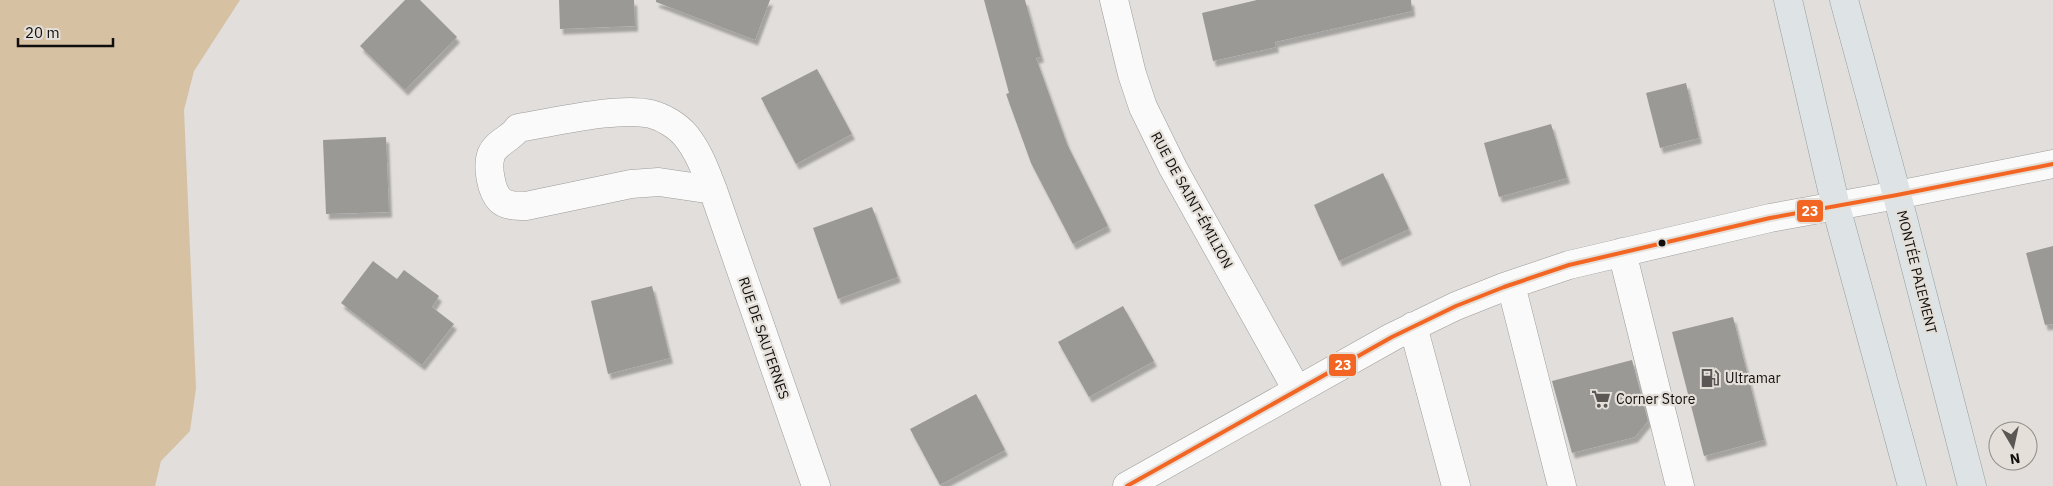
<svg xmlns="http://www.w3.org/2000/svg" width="2053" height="486" viewBox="0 0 2053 486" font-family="'IBM Plex Sans',sans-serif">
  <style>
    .forest { fill: #d6c1a3 }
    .building { fill: #9b9996; filter: url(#shadow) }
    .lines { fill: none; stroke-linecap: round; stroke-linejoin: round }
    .minor-casing { stroke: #9d9b99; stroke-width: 29 }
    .major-casing { stroke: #909c9d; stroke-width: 29 }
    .minor { stroke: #fafafa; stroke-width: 28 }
    .major { stroke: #dee4e5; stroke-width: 28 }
    .bus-1-casing { stroke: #e4dfd8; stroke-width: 8 }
    .bus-1 { stroke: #f26522; stroke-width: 4 }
    .bus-dot { fill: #110f0d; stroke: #e4dfd8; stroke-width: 2 }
    .labels { text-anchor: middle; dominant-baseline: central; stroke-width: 4.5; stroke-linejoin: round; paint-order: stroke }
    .street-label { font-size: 14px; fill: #110f0d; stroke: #e4dfd8 }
    .poi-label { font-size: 14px; fill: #110f0d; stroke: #e4dfd8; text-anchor: start }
    .line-badge { stroke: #e4dfd8; stroke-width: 2 }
    .badge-label { font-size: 14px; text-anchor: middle; font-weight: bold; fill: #fff }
  </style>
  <defs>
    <filter id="shadow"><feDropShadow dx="3" dy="5.5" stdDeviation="1" flood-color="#0004"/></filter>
  </defs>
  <rect width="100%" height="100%" fill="#e1dedb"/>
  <path class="forest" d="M0 0H240L194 71 184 110 196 388 190 431 161 461 155 486H0Z"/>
  <path class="building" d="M405 0H420L457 37 405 90 360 46Z
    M559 0H634L635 26 560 29Z
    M656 0H770L755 40 656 2Z
    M984 0H1025L1041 57 1036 58 1067 144 1108 226 1073 244 1031 163 1006 94 1009 93Z
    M1257 0H1411L1412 11 1275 42 1276 47 1213 61 1202 13Z
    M817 69 852 134 796 164 761 98Z
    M1686 83 1699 138 1660 148 1646 93Z
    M1551 124 1567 178 1499 197 1484 143Z
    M386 137 389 212 326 214 323 140Z
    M1383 173 1409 229 1339 261 1314 205Z
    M872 207 898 277 838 299 813 228Z
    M2053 246V324L2045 325 2026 253Z
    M373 261 397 279 404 270 439 296 432 307 454 324 422 365 341 303Z
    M652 286 670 358 608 374 591 301Z
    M1123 306 1154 361 1089 397 1058 342Z
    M1733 317 1764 440 1704 456 1672 332Z
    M1632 360 1648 421 1635 437 1572 453 1552 381Z
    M976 394 1005 450 940 485 910 429Z"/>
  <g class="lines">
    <g class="minor-casing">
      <path id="minor" d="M1114 0 1132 74 1143 107 1173 168 1297 390
        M713 190 659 182 631 184 526 206C517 206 506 206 500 200 491 191 487 167 491 155 496 142 511 139 518 128 552 123 619 106 651 114 663 117 678 126 686 136 699 152 706 172 713 190L816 486
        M1622 252 1680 486
        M1511 285 1562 486
        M1413 326 1456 486
        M1127 486 1392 337 1456 306 1504 287 1569 265 1770 218 1897 195 2053 164"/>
    </g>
    <g class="major-casing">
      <path id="major" d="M1788 0 1836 207 1912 486
        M1844 0 1897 195 1972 486"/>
    </g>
    <use href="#minor" class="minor"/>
    <use href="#major" class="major"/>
    <g class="bus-1-casing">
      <path id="bus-1" d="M1127 486 1392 337 1456 306 1504 287 1569 265 1770 218 1897 195 2053 164"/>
    </g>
    <use href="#bus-1" class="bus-1"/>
  </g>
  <defs>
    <g id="fuel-bare" transform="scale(1.5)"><path d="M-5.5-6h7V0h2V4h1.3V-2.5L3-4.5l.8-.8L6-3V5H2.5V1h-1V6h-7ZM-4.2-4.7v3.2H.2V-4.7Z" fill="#5a5755" stroke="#e4dfd8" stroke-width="2.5" paint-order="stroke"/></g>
    <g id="supermarket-bare" transform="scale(1.5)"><path d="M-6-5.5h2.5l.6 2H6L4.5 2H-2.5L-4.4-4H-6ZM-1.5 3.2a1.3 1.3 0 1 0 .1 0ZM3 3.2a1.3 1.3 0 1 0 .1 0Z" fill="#5a5755" stroke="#e4dfd8" stroke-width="2.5" paint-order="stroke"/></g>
  </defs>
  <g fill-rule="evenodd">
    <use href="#fuel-bare" x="1710" y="378"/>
    <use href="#supermarket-bare" x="1601" y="399"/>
  </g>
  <circle class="bus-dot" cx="1662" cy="243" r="4.5"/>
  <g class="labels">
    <g class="street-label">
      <text transform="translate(1192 200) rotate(61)">RUE DE SAINT-ÉMILION</text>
      <text transform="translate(1917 272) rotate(76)">MONTÉE PAIEMENT</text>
      <text transform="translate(764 338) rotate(71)">RUE DE SAUTERNES</text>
    </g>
    <g class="poi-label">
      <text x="1725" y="378">Ultramar</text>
      <text x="1616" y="399">Corner Store</text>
    </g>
  </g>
  <g class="line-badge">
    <rect x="1796" y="199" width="28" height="24" rx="5" fill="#f26522"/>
    <rect x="1328" y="353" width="29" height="24" rx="5" fill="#f26522"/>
  </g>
  <g class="badge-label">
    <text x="1810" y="216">23</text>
    <text x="1343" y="370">23</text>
  </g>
  <g transform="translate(2013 446) rotate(171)"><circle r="24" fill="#e4dfd8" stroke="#908c87"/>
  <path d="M0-4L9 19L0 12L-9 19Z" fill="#5a5755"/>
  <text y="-8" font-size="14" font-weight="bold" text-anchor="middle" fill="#110f0d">N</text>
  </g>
  <path d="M18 38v8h95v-8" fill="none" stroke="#110f0d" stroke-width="2.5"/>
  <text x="25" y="38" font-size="15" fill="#110f0d" stroke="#e4dfd8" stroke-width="4" paint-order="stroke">20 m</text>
</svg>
